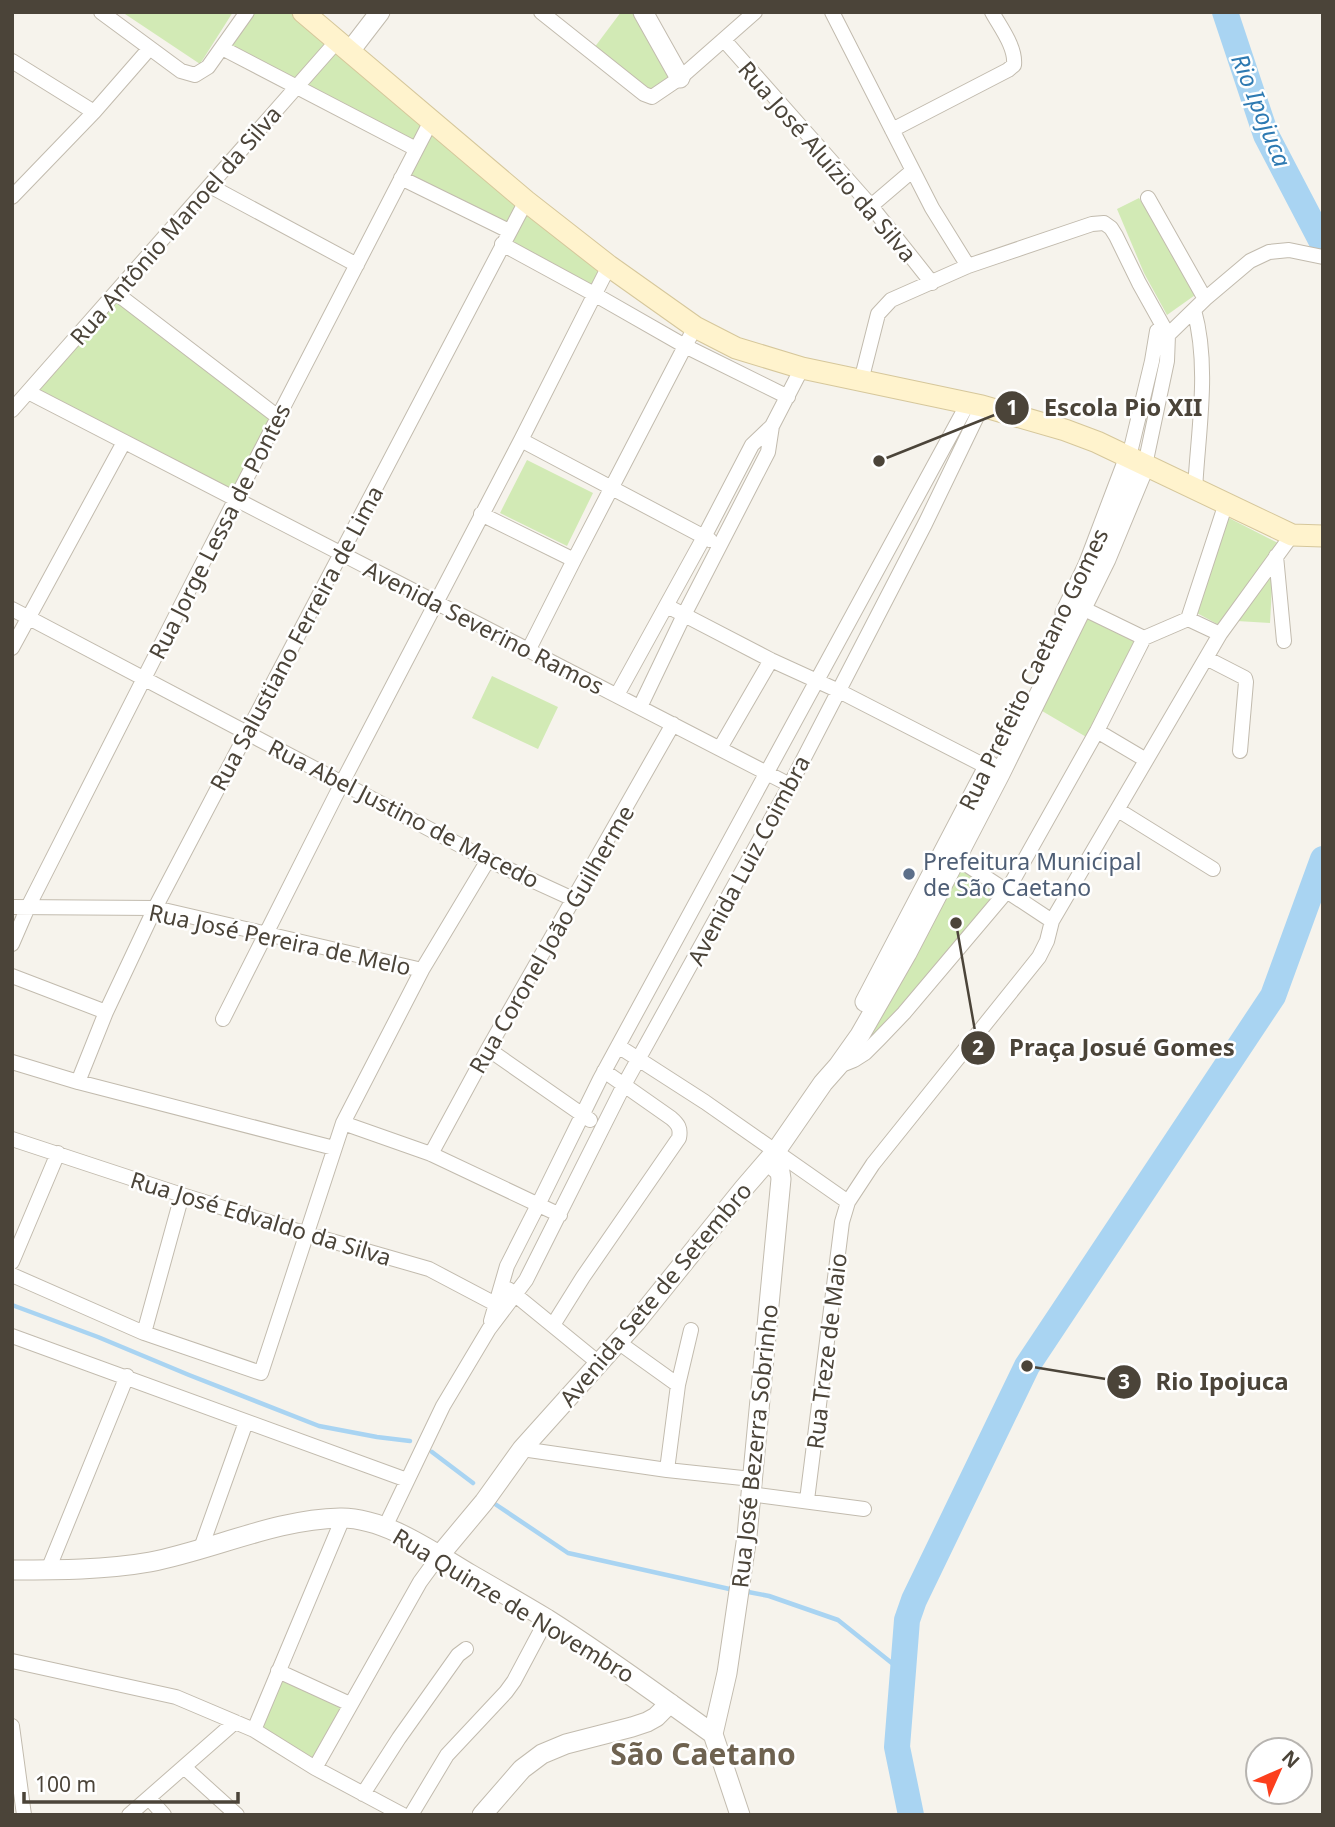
<svg xmlns="http://www.w3.org/2000/svg" width="1335" height="1827" viewBox="0 0 1335 1827" font-family="'Noto Sans',sans-serif">
  <style>
    .green { fill: #d2eab5 }
    .lines { fill: none; stroke-linecap: round; stroke-linejoin: round }
    .stream { stroke: #a9d4f2; stroke-width: 4.5 }
    .river { stroke: #a9d4f2; stroke-width: 26 }
    .minor-casing { stroke: #c2bbae; stroke-width: 16 }
    .tertiary-casing { stroke: #c2bbae; stroke-width: 21 }
    .secondary-casing { stroke: #d6c79b; stroke-width: 23 }
    .minor { stroke: #fff; stroke-width: 14 }
    .tertiary { stroke: #fff; stroke-width: 19 }
    .secondary { stroke: #fff3cd; stroke-width: 21 }
    .service-dot { fill: #5c6f8a; stroke: #fff; stroke-width: 2.5 }
    .labels { text-anchor: middle; dominant-baseline: central; stroke-width: 5; stroke-linejoin: round; paint-order: stroke }
    .street-label { font-size: 23px; fill: #4b4439; stroke: #fff }
    .service-label { font-size: 23px; fill: #4e5e75; stroke: #fff; text-anchor: start }
    .water-label { font-size: 24px; font-style: italic; fill: #2e7ab2; stroke: #fff }
    .district-label { font-size: 30px; font-weight: bold; fill: #6e6250; stroke: #fff }
    .leader { fill: none; stroke: #4b4439; stroke-width: 2.5 }
    .callout-dot { fill: #4b4439; stroke: #fff; stroke-width: 2.5 }
    .mark-label { font-size: 21px; text-anchor: middle; font-weight: bold; fill: #fff }
    .callout-label { font-size: 24px; text-anchor: middle; font-weight: bold; fill: #4b4439; stroke: #fff; stroke-width: 5; stroke-linejoin: round; paint-order: stroke }
  </style>
  <rect width="100%" height="100%" fill="#f6f3ec"/>
  <path class="green" d="M122 12H233L200 64Z
    M247 12H303L614 264 597 297 503 248 510 234 403 175 415 152 222 48Z
    M621 12H638L676 85 658 101 591 52Z
    M1139 198 1198 293 1167 315 1144 273 1117 209Z
    M116 293 278 417 235 499 28 392Z
    M527 460 593 493 567 546 500 513Z
    M1227 517 1278 543 1219 625 1195 612Z
    M1273 567 1270 623 1237 621Z
    M1082 614 1137 641 1088 738 1037 708Z
    M492 676 558 707 538 749 472 718Z
    M959 862 1010 891 875 1047 858 1035Z
    M279 1679 346 1707 314 1763 257 1730Z"/>
  <g class="lines">
    <path class="stream" d="M12 1305 98 1337 189 1375 319 1426 377 1437 410 1441
      M432 1452 473 1483
      M495 1504 568 1553 734 1590
      M743 1591 769 1596 838 1620 903 1672"/>
    <path class="river" d="M1225 12 1266 135 1323 244
      M911 1815 897 1747 907 1620 914 1600 1027 1366 1273 996 1323 859"/>
    <g class="minor-casing">
      <path id="minor" d="M101 12 181 71 195 75 208 67 247 12
        M541 12 644 94 652 97 680 78 755 12
        M832 12 932 208 968 266
        M724 40 871 206 932 283
        M222 48 416 149
        M12 61 94 112
        M892 130 1008 70 1014 65C1016 47 1000 27 992 12
        M401 178 509 231
        M210 186 357 265
        M12 197 94 112 149 49
        M1148 198 1205 299
        M871 206 912 171
        M502 244 594 294 685 346 788 397
        M116 293 278 417
        M1194 310C1210 367 1198 431 1195 490
        M1157 337 1168 335 1205 299 1250 261 1269 252 1289 250 1323 257
        M861 381 878 314 891 300 968 266 1092 224 1104 223 1111 228 1116 236 1139 283 1168 335 1167 361 1145 465
        M28 392 790 785
        M12 410 337 41
        M521 440 710 540
        M1129 457 1152 361 1157 331
        M481 514 574 560
        M1276 556 1284 641
        M1076 605 1144 638
        M667 606 771 660 839 691 995 771
        M12 609 488 860 573 899
        M1188 619 1226 503
        M1144 638 1188 619 1220 634
        M12 648 124 442
        M529 649 574 560 695 327
        M1206 658 1245 678 1246 682 1240 751
        M617 695 704 537 752 445 772 426 802 368
        M640 707 684 615 768 452 772 426
        M1097 731 1146 760
        M720 748 771 660
        M1118 810 1213 869
        M949 853 1052 921
        M12 907 155 908 422 970
        M12 944 28 907 197 574 431 121
        M12 976 106 1012
        M223 1019 342 783 521 440 609 266
        M618 1046 705 1102 848 1202
        M488 1049 590 1120
        M12 1062 78 1082 334 1148
        M839 1066 854 1060 865 1053 879 1039 904 1013 1007 891 1097 731 1144 638
        M78 1082 106 1012 155 908 526 201
        M343 1123 431 1154 560 1215
        M12 1139 182 1195 307 1234 429 1269 503 1308
        M431 1154 488 1049 673 724
        M12 1262 58 1153
        M12 1275 144 1333 261 1373 343 1123 422 970 488 860
        M508 1289 600 1364
        M491 1321 507 1266 538 1205 600 1079 968 403
        M553 1325 583 1277 679 1138C681 1128 678 1124 671 1118L604 1071
        M144 1333 182 1195
        M12 1336 407 1480
        M618 1342 678 1385
        M522 1449 667 1470 752 1479
        M667 1470 678 1385 691 1330
        M750 1494 864 1509
        M807 1500 842 1222 848 1202 873 1164 1039 957 1047 941 1052 921 1206 658 1220 634 1292 535
        M385 1527 443 1406 489 1329 526 1280 624 1085 790 785 925 524 982 406
        M201 1548 246 1422
        M48 1570 127 1376
        M12 1661 176 1697 254 1730 315 1768 403 1815
        M278 1671 350 1704
        M12 1726 24 1815
        M254 1730 343 1518
        M184 1767 237 1815
        M315 1768 420 1582 439 1556
        M363 1794 399 1738 458 1655 466 1649
        M149 1798 164 1815
        M129 1815 235 1722
        M411 1815 447 1755 506 1692 514 1681 547 1619"/>
    </g>
    <g class="tertiary-casing">
      <path id="tertiary" d="M643 12 680 78
        M350 51 380 12
        M1065 613 1088 565 1129 457
        M865 1002 989 765
        M439 1556 484 1502 522 1449 636 1322 744 1188 776 1151 823 1083 838 1066 860 1035 907 953 1000 774 1106 559 1145 465
        M12 1570C58 1570 105 1570 150 1562 212 1550 277 1519 340 1518 384 1517 433 1552 470 1574 496 1589 522 1604 547 1619 604 1655 658 1695 713 1734
        M713 1734 727 1673 747 1536 781 1179 780 1172 768 1161
        M713 1734 740 1815
        M482 1815 522 1769 542 1754 566 1744 632 1727 647 1722 656 1717 670 1703"/>
    </g>
    <g class="secondary-casing">
      <path id="secondary" d="M303 12 526 201 609 266 695 327 736 348 802 368 982 406 1065 430 1097 442 1292 535 1323 536"/>
    </g>
    <use href="#minor" class="minor"/>
    <use href="#tertiary" class="tertiary"/>
    <use href="#secondary" class="secondary"/>
  </g>
  <circle class="service-dot" cx="909" cy="874" r="7"/>
  <g class="labels">
    <g class="street-label">
      <text transform="translate(828 161) rotate(49)">Rua José Aluízio da Silva</text>
      <text transform="translate(175 225) rotate(-49)">Rua Antônio Manoel da Silva</text>
      <text transform="translate(219 531) rotate(-63)">Rua Jorge Lessa de Pontes</text>
      <text transform="translate(484 627) rotate(27)">Avenida Severino Ramos</text>
      <text transform="translate(296 638) rotate(-62)">Rua Salustiano Ferreira de Lima</text>
      <text transform="translate(1033 669) rotate(-64)">Rua Prefeito Caetano Gomes</text>
      <text transform="translate(404 813) rotate(27)">Rua Abel Justino de Macedo</text>
      <text transform="translate(748 860) rotate(-62)">Avenida Luiz Coimbra</text>
      <text transform="translate(280 939) rotate(12)">Rua José Pereira de Melo</text>
      <text transform="translate(551 939) rotate(-60)">Rua Coronel João Guilherme</text>
      <text transform="translate(261 1218) rotate(17)">Rua José Edvaldo da Silva</text>
      <text transform="translate(655 1294) rotate(-50)">Avenida Sete de Setembro</text>
      <text transform="translate(826 1351) rotate(-83)">Rua Treze de Maio</text>
      <text transform="translate(754 1446) rotate(-84)">Rua José Bezerra Sobrinho</text>
      <text transform="translate(514 1605) rotate(31)">Rua Quinze de Novembro</text>
    </g>
    <g class="service-label">
      <text x="923" y="861">Prefeitura Municipal<tspan x="923" dy="26">de São Caetano</tspan></text>
    </g>
    <g class="water-label">
      <text transform="translate(1262 110) rotate(68)">Rio Ipojuca</text>
    </g>
    <g class="district-label">
      <text x="703" y="1753">São Caetano</text>
    </g>
  </g>
  <path class="leader" d="M879 461L1012 408M956 923L978 1048M1027 1366L1124 1382"/>
  <g class="callout-dot">
    <circle cx="879" cy="461" r="7"/>
    <circle cx="956" cy="923" r="7"/>
    <circle cx="1027" cy="1366" r="7"/>
    <circle cx="1012" cy="408" r="18"/>
    <circle cx="978" cy="1048" r="18"/>
    <circle cx="1124" cy="1382" r="18"/>
  </g>
  <g class="mark-label">
    <text x="1012" y="415">1</text>
    <text x="978" y="1055">2</text>
    <text x="1124" y="1389">3</text>
  </g>
  <g class="callout-label">
    <text x="1123" y="416">Escola Pio XII</text>
    <text x="1122" y="1056">Praça Josué Gomes</text>
    <text x="1222" y="1390">Rio Ipojuca</text>
  </g>
  <rect width="1335" height="1827" fill="none" stroke="#4b4439" stroke-width="28"/>
  <g transform="translate(1279 1771) rotate(45)"><circle r="33" fill="#ffffff" stroke="#b7b4b0" stroke-width="2"/>
  <path d="M0-5L12 26L0 18L-12 26Z" fill="#fc3f1d"/>
  <text y="-10" font-size="19" font-weight="bold" text-anchor="middle" fill="#4b4439">N</text>
  </g>
  <path d="M24 1792v10h214v-10" fill="none" stroke="#4b4439" stroke-width="3.5"/>
  <text x="35" y="1792" font-size="21" fill="#4b4439" stroke="#ffffff" stroke-width="5" paint-order="stroke">100 m</text>
</svg>
